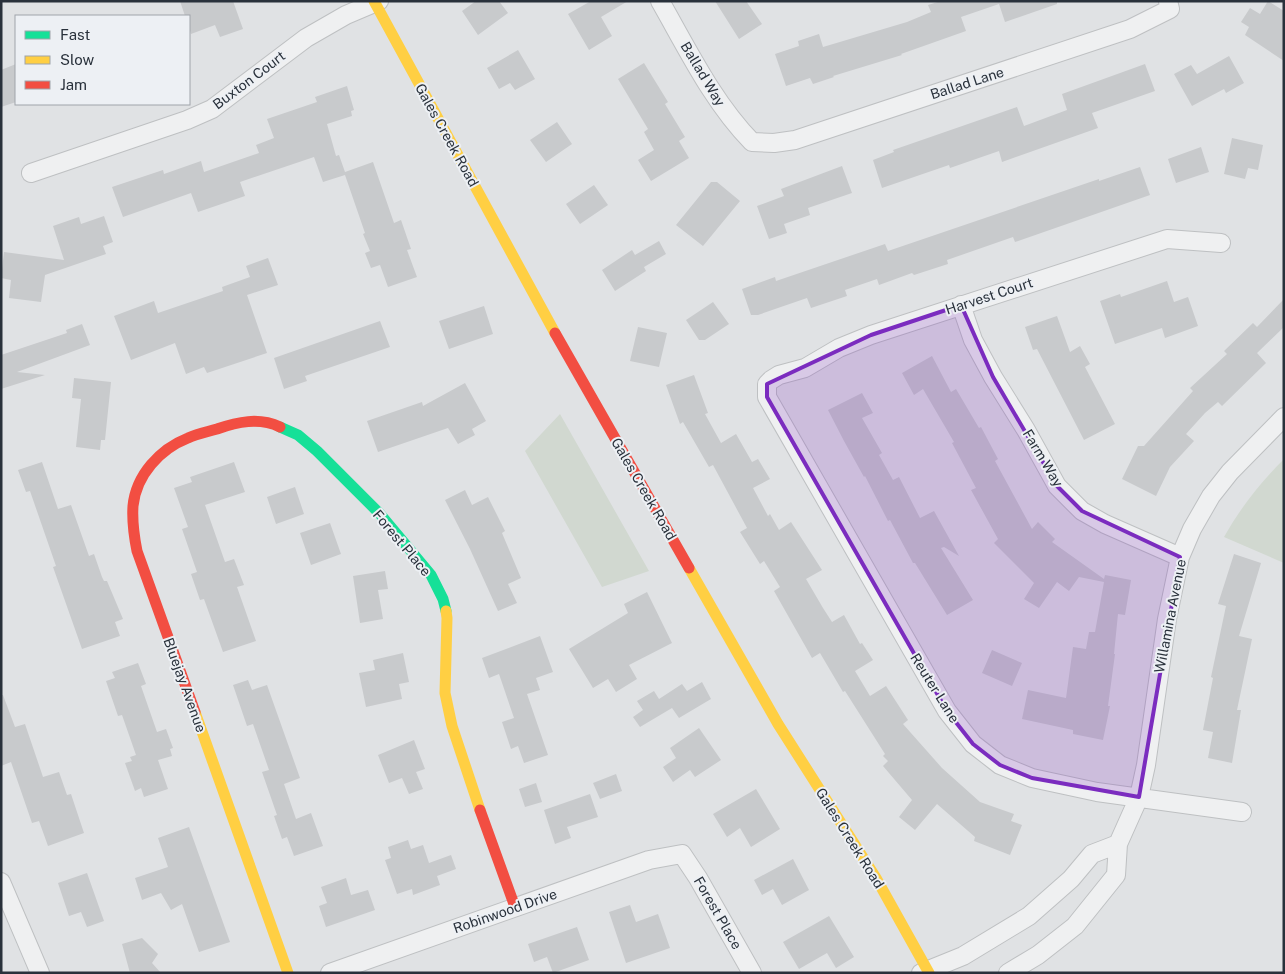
<svg xmlns="http://www.w3.org/2000/svg" width="1285" height="974" viewBox="0 0 1285 974" font-family="'Public Sans',sans-serif">
  <style>
    .green { fill: #d1d8d0 }
    .building { fill: #c8cacc }
    .lines { fill: none; stroke-linecap: round; stroke-linejoin: round }
    .street-casing { stroke: #bec0c2; stroke-width: 20 }
    .street { stroke: #eff0f1; stroke-width: 18 }
    .fast { stroke: #16e098; stroke-width: 11 }
    .slow { stroke: #ffcf43; stroke-width: 11 }
    .jam { stroke: #f24e42; stroke-width: 11 }
    .marked { fill: #7b2cbf; fill-opacity: 0.2; stroke: #7b2cbf; stroke-width: 4; stroke-linejoin: round }
    .labels { text-anchor: middle; dominant-baseline: central; stroke-width: 4; stroke-linejoin: round; paint-order: stroke }
    .street-label { font-size: 14px; fill: #29313b; stroke: #edf0f4 }
  </style>
  <rect width="100%" height="100%" fill="#e0e2e4"/>
  <path class="green" d="M560 414 649 571 602 587 525 451Z
    M1284 459V563L1224 537C1241 507 1260 483 1284 459Z"/>
  <path class="building" d="M180 1H233L243 29 220 37 215 25 191 34 189 27V16H185Z
    M476 1H499L508 13 478 35 462 11Z
    M591 1H628L601 17 612 36 589 50 568 14Z
    M715 1H746L762 24 739 39Z
    M941 1H1057V4L1005 22 999 4 961 17 966 31 901 54 902 55 833 76 834 77 813 84 810 78 786 86 775 54 799 46 798 41 819 34 823 47 907 22 931 12 928 5Z
    M1268 1 1284 11V61L1245 35 1249 27 1241 22 1250 8 1260 14Z
    M518 50 535 79 515 90 510 83 499 89 487 68Z
    M1229 56 1244 83 1226 93 1224 89 1192 106 1174 74 1191 65 1197 74Z
    M644 63 668 102 665 104 685 137 679 141 689 158 651 181 638 160 654 150 644 132 648 129 618 79Z
    M16 64V102L1 107V70Z
    M1145 64 1155 91 1092 113 1098 128 1002 162 999 151 950 168 949 165 882 188 873 160 894 152 893 150 1017 107 1024 126 1067 110 1062 94Z
    M347 86 354 110 351 111 352 116 327 124 336 156 339 155 345 172 373 162 394 223 401 220 411 249 407 250 417 277 388 287 380 265 371 268 365 253 370 251 363 234 365 233 345 175 323 182 314 157 240 182 245 196 198 212 191 193 123 217 112 187 163 170 164 174 201 161 204 172 259 153 256 145 274 138 267 119 317 102 315 97Z
    M557 122 572 144 546 162 530 140Z
    M1232 138 1263 145 1258 170 1248 168 1245 179 1224 174Z
    M1201 147 1209 172 1176 183 1168 159Z
    M842 166 852 193 808 208 810 215 784 224 787 233 769 239 757 206 784 196 781 189Z
    M1140 167 1150 195 1015 242 1013 237 947 260 948 264 914 275 912 273 879 285 877 279 845 290 847 296 811 308 807 298 758 315H751L742 289 775 277 776 281 885 244 888 251 1099 179V181Z
    M711 182H717L740 201 703 246 676 225Z
    M594 185 608 205 580 224 566 204Z
    M104 216 113 242 103 246 106 254 45 275 41 302 9 298 11 280 1 278 4 252 64 260 53 226 79 217 81 224Z
    M659 241 666 254 644 267 646 271 615 291 602 270 632 250 635 255Z
    M268 258 278 285 247 295 267 353 207 373 204 367 186 374 175 343 131 360 114 316 154 301 158 313 223 291 222 287 250 277 246 266Z
    M1167 281 1174 302 1188 297 1198 326 1165 338 1162 328 1115 344 1100 301 1120 294 1121 297Z
    M1284 299V327L1257 353 1266 363 1222 406 1218 402 1205 413 1186 434 1194 441 1170 467 1156 496 1122 479 1138 446H1144L1193 391 1190 388 1227 354 1224 351 1253 323 1257 327Z
    M713 302 729 324 705 340H699L686 320Z
    M484 306 493 334 449 349 439 321Z
    M1057 316 1070 352 1080 346 1090 364 1085 367 1115 424 1084 440 1037 349 1033 350 1025 327Z
    M380 321 390 347 305 376 307 381 284 389 274 358Z
    M82 324 90 345 17 372 45 375 1 389V355L67 333 66 330Z
    M638 327 667 333 659 367 630 361Z
    M932 356 951 392 956 389 979 428 981 427 998 459 995 461 1032 529 1038 522 1055 539 1052 542 1104 579 1105 575 1131 580 1125 615 1118 614 1114 654H1115L1108 706H1110L1103 740 1073 734V730L1022 719 1028 690 1066 698 1073 647 1086 649 1089 632H1095L1104 582 1079 577 1069 591 1057 582 1039 608 1024 599 1034 583 994 543 998 539 971 490 976 488 952 443 954 442 923 389 914 395 902 373Z
    M694 375 708 413 705 414 721 443 736 434 752 462 758 459 770 479 753 488 768 516 770 514 779 530 791 522 822 570 806 579 823 608 832 622 844 615 860 644 862 643 873 660 855 671 870 696 886 686 908 720 903 724 942 768 980 802 1014 814 1011 821 1022 825 1010 855 974 841 975 837 937 804 915 830 899 817 912 800 883 766 888 761 883 756 885 754 845 691 843 692 820 653 812 658 774 591 780 587 764 561 760 564 740 532 747 528 713 465 709 467 683 422 680 424 666 385Z
    M74 378 111 382 105 440H101L100 450 76 447 81 399 72 398Z
    M465 383 486 421 472 429 475 435 458 444 448 428 378 452 367 421 422 402 423 406Z
    M862 393 873 413 862 418 882 453 879 455 893 480 899 477 920 518 934 511 959 556 944 547 941 548 973 600 947 615 915 563H913L890 520 888 521 865 476 864 477 844 441 828 410Z
    M42 462 58 509 71 505 89 556 94 554 102 577 104 581H107L123 619 115 622 120 636 82 649 53 567 56 566 30 491 26 492 18 470Z
    M234 462 245 492 205 505 225 562 234 559 244 585 237 587 256 641 223 652 204 599 200 600 191 574 197 572 182 529 188 527 174 488 192 482 190 477Z
    M295 487 304 514 276 524 267 497Z
    M465 490 472 505 488 497 505 531 502 533 521 578 508 584 517 603 498 611 470 549 445 500Z
    M330 523 341 554 311 565 300 533Z
    M1234 554 1261 563 1239 636 1252 639 1237 710H1241L1232 763 1208 758 1213 732 1203 730 1213 678 1211 677 1226 606 1218 604Z
    M385 571 388 589 378 590 383 619 360 623 353 576Z
    M647 592 672 643 629 665 637 679 616 692 608 679 593 688 569 649 628 613 624 604Z
    M540 636 553 672 536 678 540 690 527 694 548 755 524 763 518 746 511 749 502 722 514 718 499 674 489 678 482 658Z
    M992 650 1022 663 1012 686 982 673Z
    M403 653 409 682 399 684 402 699 366 707 359 673 375 670 373 660Z
    M138 663 146 684 141 686 157 732 166 729 173 748 170 749 172 756 158 760 168 789 144 797 141 788 135 791 125 763 132 761 130 757 136 755 122 715 118 716 106 681 115 678 112 672Z
    M248 680 252 690 267 685 300 778 284 784 296 819 311 813 323 846 294 856 287 837 282 839 274 816 277 815 262 772 269 770 253 724 247 726 233 685Z
    M702 682 711 699 679 718 672 708 640 727 633 717 643 710 637 701 654 691 659 699 682 684 687 691Z
    M1 695H3L15 727 25 724 43 777 59 772 67 795 71 794 84 833 48 846 39 821 32 823 11 762 1 766Z
    M699 728 721 760 695 777 690 770 673 782 663 767 676 758 670 748Z
    M414 740 425 769 416 772 423 789 409 794 402 778 389 783 378 755Z
    M616 774 622 791 600 799 593 783Z
    M536 783 542 802 525 807 519 789Z
    M756 789 780 829 751 847 740 828 727 837 713 814Z
    M590 794 598 817 567 827 571 838 555 844 544 810Z
    M189 827 230 942 199 952 182 904 171 910 161 893 142 900 135 878 168 867 158 838Z
    M408 840 411 849 423 845 429 863 451 855 456 869 437 876 440 885 413 895 412 889 397 894 385 860 391 858 388 847Z
    M793 859 809 890 782 905 773 889 762 895 754 880Z
    M87 873 104 921 87 927 81 912 69 916 58 883Z
    M346 878 351 895 368 890 375 910 326 927 319 906 327 903 321 887Z
    M630 905 636 922 658 914 670 948 626 963 609 912Z
    M829 916 854 957 836 968 827 953 799 969 783 942Z
    M577 927 589 960 553 973 547 957 534 962 528 944Z
    M142 938 158 954 152 963 161 973H130L122 944Z"/>
  <g class="lines">
    <g class="street-casing">
      <path id="street" d="M660 1C688 50 713 102 752 142L774 143 795 140 1130 29 1170 9 1168 1
        M31 173 187 120 212 109 306 38 346 15 379 1
        M1221 243 1167 239 871 335 839 348 805 368 779 375 771 380 767 384V397L947 711 973 744 1000 765 1032 778 1097 792 1242 812
        M961 305 973 340 993 377 1026 430 1057 486 1082 511 1105 524 1180 557
        M1 882 40 973
        M330 973 649 860 682 854 698 878 752 973
        M921 973 963 956 1029 916 1071 879 1092 854 1118 844
        M1008 973 1038 955 1075 926 1116 875 1118 844 1139 797 1146 765 1167 619 1180 557 1192 529 1211 496 1230 472 1284 417"/>
    </g>
    <use href="#street" class="street"/>
    <path class="fast" d="M280 427 298 435 317 451 380 514 431 575 443 599 446 611"/>
    <path class="slow" d="M374 1 555 333
      M689 568 778 724 876 878 929 973
      M446 611 447 618 445 693 452 726 480 810
      M195 712 288 973"/>
    <path class="jam" d="M555 333 689 568
      M195 712 137 551C134 536 132 521 133 506 136 475 160 449 188 438 197 434 207 432 217 429 237 422 259 417 280 427
      M480 810 515 907"/>
  </g>
  <path class="marked" d="M961 305 993 377 1057 486 1082 511 1180 557 1139 797 1032 778 1000 765 973 744 947 711 767 397V384L871 335Z"/>
  <g class="labels">
    <g class="street-label">
      <text transform="translate(703 74) rotate(59)">Ballad Way</text>
      <text transform="translate(249 80) rotate(-37)">Buxton Court</text>
      <text transform="translate(967 83) rotate(-18)">Ballad Lane</text>
      <text transform="translate(447 135) rotate(61)">Gales Creek Road</text>
      <text transform="translate(989 296) rotate(-18)">Harvest Court</text>
      <text transform="translate(1043 458) rotate(59)">Farm Way</text>
      <text transform="translate(644 489) rotate(60)">Gales Creek Road</text>
      <text transform="translate(402 543) rotate(50)">Forest Place</text>
      <text transform="translate(1170 616) rotate(-79)">Willamina Avenue</text>
      <text transform="translate(185 685) rotate(70)">Bluejay Avenue</text>
      <text transform="translate(935 688) rotate(58)">Reuter Lane</text>
      <text transform="translate(850 838) rotate(58)">Gales Creek Road</text>
      <text transform="translate(505 911) rotate(-19)">Robinwood Drive</text>
      <text transform="translate(718 913) rotate(60)">Forest Place</text>
    </g>
  </g>
  <rect width="1285" height="974" fill="none" stroke="#29313b" stroke-width="5"/>
  <rect x="15" y="15" width="175" height="90" fill="#edf0f4" stroke="#9fa4aa"/>
  <rect x="25" y="31" width="25" height="8" fill="#16e098" stroke="#9fa4aa"/>
  <text x="60" y="40" font-size="15" fill="#29313b">Fast</text>
  <rect x="25" y="56" width="25" height="8" fill="#ffcf43" stroke="#9fa4aa"/>
  <text x="60" y="65" font-size="15" fill="#29313b">Slow</text>
  <rect x="25" y="81" width="25" height="8" fill="#f24e42" stroke="#9fa4aa"/>
  <text x="60" y="90" font-size="15" fill="#29313b">Jam</text>
</svg>
